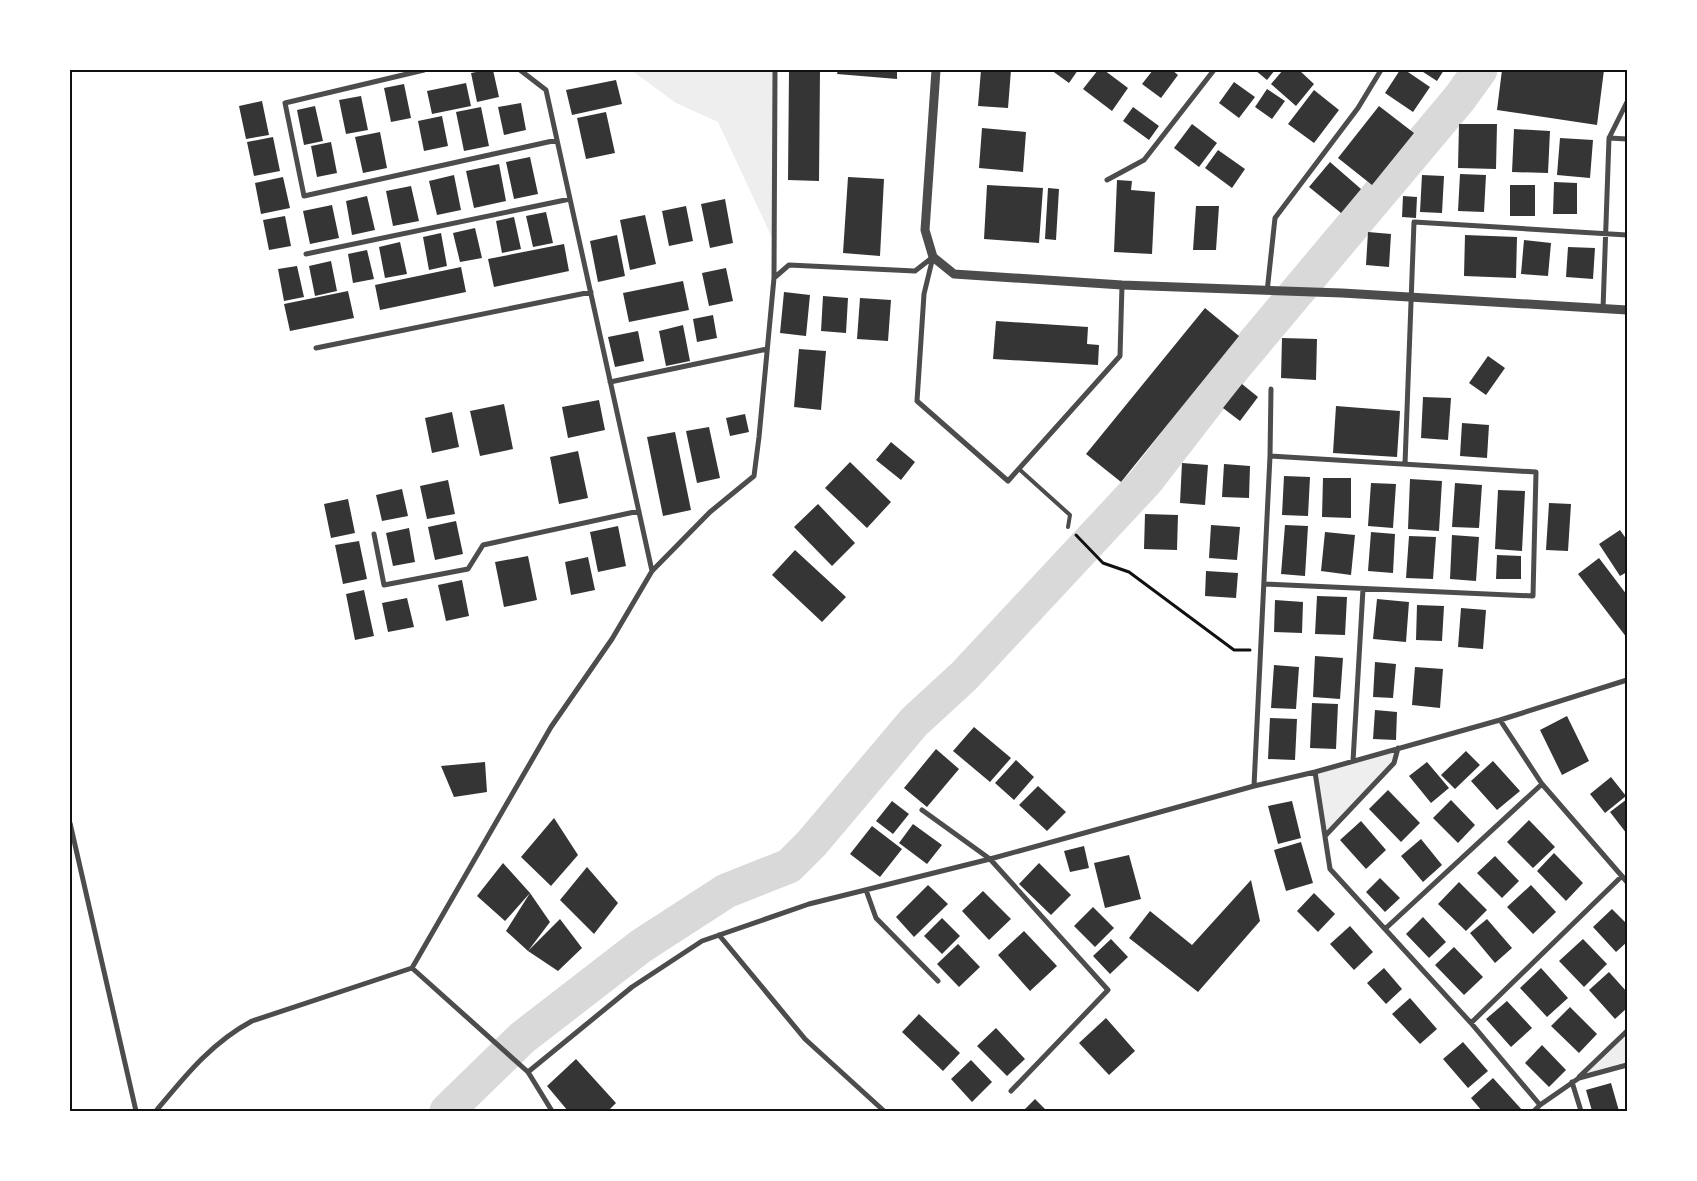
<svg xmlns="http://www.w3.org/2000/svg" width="1697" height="1181" viewBox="0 0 1697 1181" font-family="Jost,sans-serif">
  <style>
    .green { fill: #eee }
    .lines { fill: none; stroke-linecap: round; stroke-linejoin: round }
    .river { stroke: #d9d9d9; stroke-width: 35 }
    .building { fill: #353535 }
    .path { stroke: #111; stroke-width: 3 }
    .service { stroke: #4c4c4c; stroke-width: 4 }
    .minor { stroke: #4c4c4c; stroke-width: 5 }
    .tertiary { stroke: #4c4c4c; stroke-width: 9 }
    .neatline { fill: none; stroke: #111; stroke-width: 2 }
  </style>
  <rect width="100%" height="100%" fill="#fff"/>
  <path class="green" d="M631 70H775L774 242 718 122 676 103Z
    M1398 748 1394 763 1325 836 1315 772Z
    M1627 1031V1065L1579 1078Z"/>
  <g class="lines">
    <path class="river" d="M447 1111 522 1038 641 946 726 891 789 866 812 843 914 722 964 676 1146 481 1234 367 1459 99 1480 70"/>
  </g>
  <path class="building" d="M486 70H493L499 97 477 102 471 73Z
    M789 70H820L819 181 788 180Z
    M838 70H897V79L837 74Z
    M981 70H1011L1008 108 978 106Z
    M1051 70H1078L1069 83Z
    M1098 70H1104L1128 88 1112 111 1083 89Z
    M1153 70H1172L1178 75 1161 98 1142 84Z
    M1255 70H1275L1267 80Z
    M1283 70H1299L1314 84 1296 106 1271 84Z
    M1400 70H1405L1430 87 1413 112 1385 93Z
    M1420 70H1444L1437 81Z
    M1502 70H1604L1597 125 1497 110Z
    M616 80 622 104 572 115 566 90Z
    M1234 82 1255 97 1239 118 1219 103Z
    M466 83 471 106 432 114 427 91Z
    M404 84 411 118 391 122 384 88Z
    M1267 89 1285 101 1272 119 1255 107Z
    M1314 90 1339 110 1314 143 1288 124Z
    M361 96 368 130 346 134 339 100Z
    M262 101 269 135 246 139 239 106Z
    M521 103 526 130 504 135 498 107Z
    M315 106 323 141 304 145 297 110Z
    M1379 106 1414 133 1372 185 1338 158Z
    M481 107 489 146 464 151 456 112Z
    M1133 107 1159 126 1149 140 1123 121Z
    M606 112 615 153 586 159 577 118Z
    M442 116 448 146 424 151 418 121Z
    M1192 124 1217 143 1199 167 1174 148Z
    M1459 124H1497L1496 169 1458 168Z
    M982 128 1026 132 1023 172 979 168Z
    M1514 129 1550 131 1548 173 1512 172Z
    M380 132 387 168 363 173 355 137Z
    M273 137 280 171 254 176 247 142Z
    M1560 138 1593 140 1590 178 1557 175Z
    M331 142 337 173 317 177 311 146Z
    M1218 150 1245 169 1232 188 1205 168Z
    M530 157 538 194 514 199 506 162Z
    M1330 162 1361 189 1341 213 1309 187Z
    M499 164 506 201 474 208 466 171Z
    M1460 174 1486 175 1484 212 1458 211Z
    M454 175 461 210 437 215 429 181Z
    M1422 175 1444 176 1442 213 1420 212Z
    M283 177 290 208 261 214 255 183Z
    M848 177 884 179 880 256 843 253Z
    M1117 180 1132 181 1131 190 1155 192 1152 254 1114 252Z
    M1554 182 1577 183V214H1553Z
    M987 185 1043 188 1039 243 984 239Z
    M1510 185H1535V216H1510Z
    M411 186 419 221 393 226 386 191Z
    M1048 188 1059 189 1056 240 1045 239Z
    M367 196 375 230 352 235 346 201Z
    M1403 196 1417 197 1416 218 1402 217Z
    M725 199 733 243 710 248 701 204Z
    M332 205 339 238 310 244 303 211Z
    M686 206 693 241 669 246 662 211Z
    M1196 206H1219L1216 250H1193Z
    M546 212 553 243 533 247 526 216Z
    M645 215 656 264 630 270 620 220Z
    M285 216 291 246 269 250 263 220Z
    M514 217 521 249 502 253 496 221Z
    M475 228 482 258 460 262 453 233Z
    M1368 232 1391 234 1389 267 1366 265Z
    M441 233 447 266 429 270 423 237Z
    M617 235 625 276 598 282 590 241Z
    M1465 235 1517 237 1516 278 1464 276Z
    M1524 240 1551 243 1548 276 1521 274Z
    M400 242 407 274 385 278 379 247Z
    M564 244 569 271 494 287 488 259Z
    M1568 247 1595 248 1593 279 1566 277Z
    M367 250 374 279 353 283 348 254Z
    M331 261 337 291 315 296 309 266Z
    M297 266 304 297 284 301 278 269Z
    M461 267 466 292 380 310 375 285Z
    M726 268 733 301 709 306 702 273Z
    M683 281 689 310 629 322 623 293Z
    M348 291 354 318 290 331 284 304Z
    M784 292 810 295 806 336 780 333Z
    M823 296 848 298 846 333 821 331Z
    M860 298 891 300 888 341 857 339Z
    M1205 308 1239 336 1121 482 1086 454Z
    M713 315 717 338 697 342 693 319Z
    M996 321 1088 327 1087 344 1099 345 1098 365 993 359Z
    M683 325 690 361 666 366 659 331Z
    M638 331 644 361 615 367 608 337Z
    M1282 338 1317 339 1316 380 1281 378Z
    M799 349 826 351 821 410 794 407Z
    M1488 356 1505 368 1486 395 1469 383Z
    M1242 384 1258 397 1240 421 1223 408Z
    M1423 397 1451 398 1448 440 1421 438Z
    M599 400 605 430 568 438 562 407Z
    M504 404 513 449 480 456 470 411Z
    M1336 406 1400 411 1397 457 1333 453Z
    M452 412 459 447 432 453 425 418Z
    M745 414 749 432 730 436 726 418Z
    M1462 423 1489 425 1487 458 1460 456Z
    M709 427 720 478 697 483 686 431Z
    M675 432 691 510 663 516 647 437Z
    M891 442 915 462 901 480 876 460Z
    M578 451 588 498 559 504 550 457Z
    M850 462 891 502 867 528 825 488Z
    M1182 463 1208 465 1205 505 1180 503Z
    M1224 464 1250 466 1249 498 1222 497Z
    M1284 476 1310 477 1308 516 1282 515Z
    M1323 478H1351V518L1322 517Z
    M1410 479 1442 481 1439 531 1408 529Z
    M448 480 455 514 427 519 420 486Z
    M1371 483 1396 484 1393 528 1368 526Z
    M1455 483 1482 485 1479 528 1452 527Z
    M402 489 408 516 382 521 376 495Z
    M1498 490 1525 491 1522 551 1495 549Z
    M348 499 355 533 331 538 324 504Z
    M1549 503 1571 504 1568 551 1546 550Z
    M818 504 855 543 832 566 794 527Z
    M1145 514 1178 515 1177 550 1144 549Z
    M456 521 463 554 435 560 428 527Z
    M1211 525 1240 527 1237 560 1209 558Z
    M1285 525 1308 526 1305 576 1281 574Z
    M618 526 626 566 598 572 590 532Z
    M409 528 415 562 393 566 386 533Z
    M1620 530 1627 540V572L1620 576 1599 544Z
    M1325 532 1355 535 1351 575 1321 571Z
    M1371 532 1395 534 1393 573 1368 571Z
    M1452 535 1479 537 1476 581 1450 579Z
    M1409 536 1436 537 1433 579 1406 578Z
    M359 541 367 579 343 584 335 545Z
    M795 550 846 597 822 622 772 575Z
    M1497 555 1521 556V579H1496Z
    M528 556 537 600 504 607 495 562Z
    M588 557 595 590 571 595 565 562Z
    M1599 558 1627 595V638L1578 574Z
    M1206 571 1238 573 1236 598 1205 596Z
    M462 580 469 616 446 621 438 585Z
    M364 590 374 636 355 640 346 594Z
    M1317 596 1347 597 1345 635 1315 634Z
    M407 598 414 627 388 632 382 603Z
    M1377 599 1409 602 1406 642 1373 639Z
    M1275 600 1303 602 1302 633 1274 632Z
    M1417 605 1444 606 1442 641 1416 640Z
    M1461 608 1486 610 1483 649 1458 647Z
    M1315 656 1343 658 1340 699 1313 697Z
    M1375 662 1396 664 1393 698 1373 697Z
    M1274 665 1299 667 1296 709 1271 708Z
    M1415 667 1443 669 1440 708 1412 705Z
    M1312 703 1338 704 1336 749 1310 748Z
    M1375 710 1397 712 1396 740 1373 739Z
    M1567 716 1589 761 1562 775 1540 730Z
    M1270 718 1297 719 1295 760 1268 759Z
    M974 727 1011 758 990 782 953 751Z
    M936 749 959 769 927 807 904 788Z
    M1466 751 1480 765 1455 789 1441 775Z
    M1016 760 1034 777 1014 800 995 783Z
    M1493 761 1520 791 1497 810 1471 781Z
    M485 762 487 792 454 797 441 766Z
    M1427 762 1449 788 1431 803 1409 776Z
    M1611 777 1626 796 1605 813 1590 794Z
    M1038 786 1066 812 1047 831 1019 805Z
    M1388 790 1420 823 1401 842 1369 809Z
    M1627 799V834L1610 812Z
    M1451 800 1475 825 1458 843 1433 818Z
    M892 801 909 814 893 834 876 821Z
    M1292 801 1301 838 1278 844 1268 806Z
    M554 818 578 855 551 886 521 857Z
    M1529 820 1555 847 1533 868 1507 842Z
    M1361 821 1386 850 1366 869 1340 840Z
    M913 824 942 845 927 864 899 843Z
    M872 826 902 849 880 877 850 854Z
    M1421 839 1442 865 1423 882 1401 856Z
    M1301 842 1313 883 1286 891 1274 850Z
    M1084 846 1089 868 1070 872 1064 851Z
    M1554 853 1583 883 1566 901 1537 871Z
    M1129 855 1141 899 1105 908 1094 863Z
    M1495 856 1519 881 1502 898 1477 873Z
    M503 863 530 893 505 921 477 896Z
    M1039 863 1071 895 1051 915 1019 884Z
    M587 867 618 903 594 934 560 900Z
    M1380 878 1400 898 1385 912 1366 892Z
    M1251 880 1260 921 1198 992 1129 938 1150 911 1192 945Z
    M1459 882 1487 910 1466 931 1438 904Z
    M928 885 948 904 914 937 896 917Z
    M1531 885 1556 912 1533 934 1507 907Z
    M983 891 1011 919 989 940 962 911Z
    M530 893 550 922 528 951 506 931Z
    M1314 893 1335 914 1318 932 1297 911Z
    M1093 907 1114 928 1095 947 1074 926Z
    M1612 909 1627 924V942L1616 952 1593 927Z
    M1423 917 1446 942 1429 958 1406 934Z
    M942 918 960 936 942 954 924 936Z
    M560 919 582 948 558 971 528 951Z
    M1487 919 1512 948 1495 963 1470 933Z
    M1350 926 1373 952 1354 970 1330 944Z
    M1024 931 1057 966 1030 991 998 955Z
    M1111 939 1128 957 1110 974 1093 956Z
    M1583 939 1607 964 1584 987 1559 961Z
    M958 944 980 967 959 987 937 964Z
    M1454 947 1483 977 1464 995 1435 965Z
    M1384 968 1402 989 1386 1004 1367 983Z
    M1541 968 1568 998 1547 1017 1520 988Z
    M1609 972 1627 992V1008L1615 1019 1589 990Z
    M1410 998 1437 1029 1420 1044 1392 1014Z
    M1507 1001 1532 1028 1511 1047 1486 1019Z
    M1570 1007 1597 1034 1579 1053 1551 1026Z
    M919 1014 960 1053 943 1071 902 1032Z
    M1106 1018 1135 1051 1109 1075 1079 1043Z
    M996 1028 1025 1059 1007 1076 977 1046Z
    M1463 1042 1488 1071 1468 1088 1443 1059Z
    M1542 1045 1566 1070 1549 1087 1525 1063Z
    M576 1059 616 1103 608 1111H568L547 1086Z
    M971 1060 992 1082 972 1102 951 1079Z
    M1493 1078 1523 1111H1482L1471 1098Z
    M1611 1083 1619 1111H1592L1586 1090Z
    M1035 1099 1047 1111H1023Z"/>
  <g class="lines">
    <path class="path" d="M1076 535 1103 563 1129 572 1234 650H1250"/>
    <path class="service" d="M1019 469 1070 515 1068 527"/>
    <path class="minor" d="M424 70 285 103 304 196 557 140
      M520 70 546 90 652 571
      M1609 138 1627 139
      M1107 180 1144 160 1214 70
      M306 254 570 199
      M933 257 924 294 917 401 1008 481 1120 356 1122 285
      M774 278 789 265 915 271 933 257
      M1267 292 1275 218 1358 108 1381 70
      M1603 309 1609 138 1627 102
      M316 348 591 292
      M610 382 767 349
      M1405 464 1414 222 1627 235
      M374 534 384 585 468 569 483 545 639 511
      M1264 584 1533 596 1536 472 1270 456
      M1500 720 1542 784 1627 882
      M1353 761 1363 589
      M1315 772 1330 869 1471 1023 1540 1105 1579 1078 1627 1065
      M1254 786 1270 456 1271 389
      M922 810 990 859 1108 990 1011 1091
      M70 823 136 1111
      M1325 836 1394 763 1398 748
      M866 890 876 918 938 981
      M1385 929 1542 784
      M719 935 805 1039 884 1111
      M412 968 528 1072 552 1111
      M1471 1023 1622 876
      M528 1072 632 987 702 941 809 904 990 859 1254 786 1315 772 1500 720 1627 680
      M1579 1077 1627 1031
      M1572 1082 1581 1111
      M156 1111C185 1076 211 1043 252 1021L412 968 551 727 612 639 652 571 710 512 754 476 759 437 774 278 775 70
      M1534 1111 1540 1105"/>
    <path class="tertiary" d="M936 70 925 230 933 257 954 274 1122 285 1342 293 1627 310"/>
  </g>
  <rect width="1697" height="1181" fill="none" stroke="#ffffff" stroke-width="142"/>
  <rect x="71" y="71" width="1555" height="1039" class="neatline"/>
</svg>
